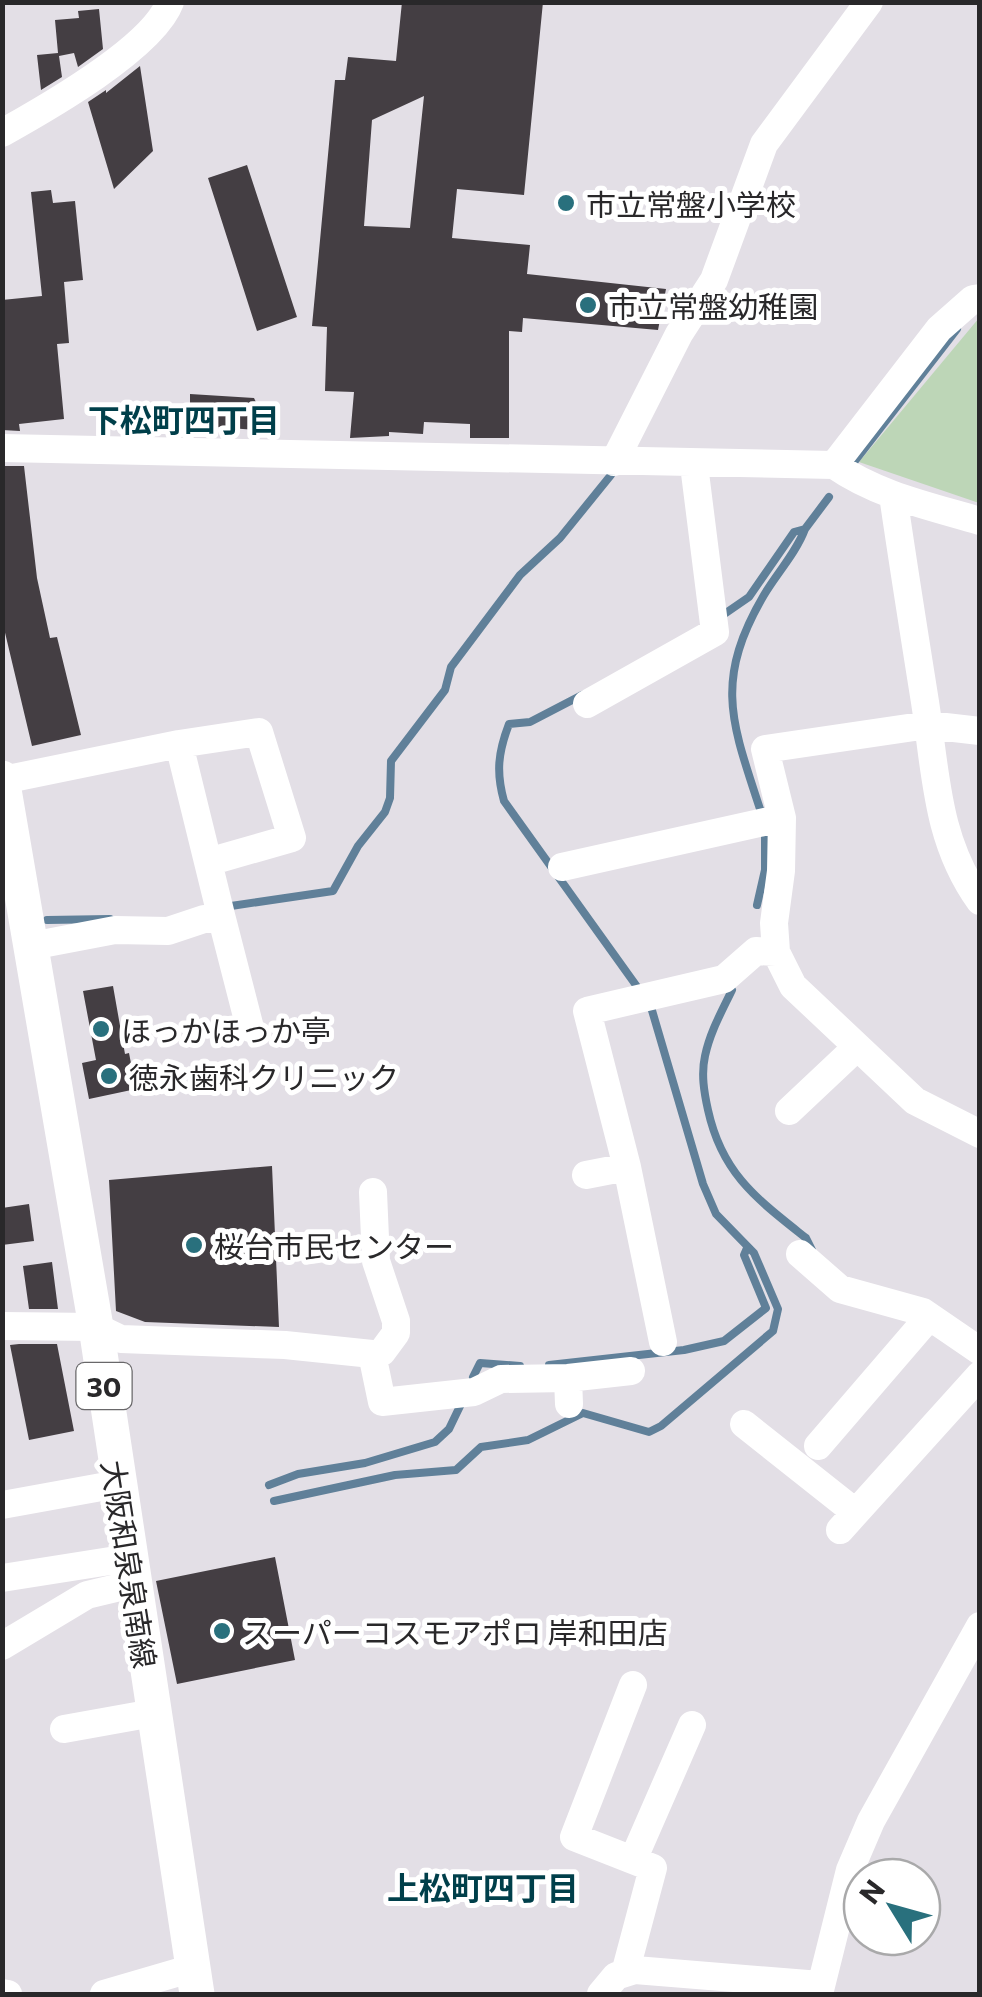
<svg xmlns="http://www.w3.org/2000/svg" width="982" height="1997" viewBox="0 0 982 1997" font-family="Commissioner,'Noto Sans JP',sans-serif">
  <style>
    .green { fill: #bdd6b7 }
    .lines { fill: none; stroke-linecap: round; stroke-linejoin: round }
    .stream { stroke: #608099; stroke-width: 8 }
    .building { fill: #443e43; fill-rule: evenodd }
    .minor { stroke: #fff; stroke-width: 28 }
    .major { stroke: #fff; stroke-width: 35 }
    .poi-dot { fill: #29707d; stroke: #fff; stroke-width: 4 }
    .labels { text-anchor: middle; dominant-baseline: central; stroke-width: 10; stroke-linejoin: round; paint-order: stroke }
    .shield { fill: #fff; stroke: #69686a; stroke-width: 2.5 }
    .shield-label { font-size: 28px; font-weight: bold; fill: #29282a }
    .poi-label { font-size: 30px; fill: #29282a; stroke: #fff; text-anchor: start }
    .street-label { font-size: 30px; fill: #29282a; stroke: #fff }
    .neighbourhood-label { font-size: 32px; font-weight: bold; fill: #003f4a; stroke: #fff }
  </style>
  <rect width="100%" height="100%" fill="#e3dfe6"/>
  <path class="green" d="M979 318V503L859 462Z"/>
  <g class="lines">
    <path class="stream" d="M854 462 957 329
      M720 617 749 597 794 532 805 529 829 497
      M582 695 530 722 509 724C498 753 496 772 504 801L638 988
      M761 812C732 723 713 682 764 595 777 573 796 553 805 529
      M757 905 765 870V832
      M231 906 333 891 358 846 385 812 390 798 391 761 445 690 451 667 520 575 560 538 611 475
      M47 920 110 919
      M732 990C722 1011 710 1032 705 1056 701 1074 704 1092 708 1110 722 1174 757 1199 806 1238L812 1250
      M549 1365 684 1350 724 1341 766 1308 744 1255 747 1248
      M473 1377 480 1363 520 1366
      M269 1485 298 1474 365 1463 435 1442 449 1429 462 1402
      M274 1501 395 1475 456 1470 481 1447 528 1440 583 1413 649 1432 661 1426 773 1331 778 1309 754 1253 716 1214 703 1184 651 1007"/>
  </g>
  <path class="building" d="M402 2H543L524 195 457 189 452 238 530 245 527 274 666 289 658 330 523 318 522 332 509 331V438H470V424L424 422 423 434 389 432V436L350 438 354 392 325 391 327 327 312 326 335 80H345L348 57 396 61ZM424 96 410 228 364 226 372 120Z
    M99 9 103 49 78 67 74 53 59 56 62 77 41 90 37 55 58 53 55 20 79 18 78 11Z
    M140 66 153 151 114 189 88 102 106 90V93Z
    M247 165 297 317 257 331 208 178Z
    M51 190 53 203 75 201 83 280 64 282 69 343 57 344 64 419 19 424 20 431 2 430V300L42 296 31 192Z
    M190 394 254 398 270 431 190 425Z
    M2 466H24L37 578 50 638 57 637 81 735 32 746 2 620Z
    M113 986 125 1054 129 1053 136 1089 89 1099 82 1063 96 1060 83 991Z
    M272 1166 279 1327 145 1322 116 1311 109 1180Z
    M29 1204 34 1241 2 1245V1208Z
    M52 1262 58 1309H29L23 1266Z
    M19 1344H57L74 1431 29 1440 10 1345Z
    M275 1557 295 1660 177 1684 156 1581Z"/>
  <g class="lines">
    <path class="minor" d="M2 133C45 109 153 48 170 2
      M2 448 834 465C877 495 929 506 980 521
      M614 462 679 334 714 280 764 144 869 2
      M834 465 939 329 973 299 980 298
      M893 495C903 564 914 633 925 702 936 773 936 840 980 901
      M587 704 715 632 694 465
      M980 731 928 725 765 749 782 818 781 871 774 923 776 952 793 986 915 1101 980 1134
      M179 744 222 919
      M3 780 179 744 259 732 292 838 208 862
      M562 867 782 818
      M31 946 115 930 168 931 204 919H222L250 1028
      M789 1111 857 1047
      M586 1175 627 1167
      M800 1254 840 1289 923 1312 980 1351
      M2 1326 96 1327 121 1339 285 1345 372 1354 382 1352 396 1333V1321L376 1261 373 1192
      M663 1342 627 1167 587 1011 724 979 756 951 776 952
      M372 1354 382 1402 474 1392 501 1379 568 1378 631 1371
      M568 1378 569 1404
      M744 1424 855 1512
      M818 1446 929 1317
      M2 1505 118 1484
      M840 1530 980 1375
      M2 1578 129 1558
      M2 1646 87 1595 133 1584
      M64 1729 153 1713
      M633 1860 692 1725
      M625 1973 653 1868 574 1837 633 1685
      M2 1993 8 1994
      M104 1994 193 1968
      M601 1994 616 1976 635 1970 820 1985
      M819 1994 850 1870 871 1821 980 1626"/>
    <path class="major" d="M2 778 96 1327 197 1994"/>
  </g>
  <g class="poi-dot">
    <circle cx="566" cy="203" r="10"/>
    <circle cx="588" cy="305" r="10"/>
    <circle cx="101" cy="1029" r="10"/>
    <circle cx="109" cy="1076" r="10"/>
    <circle cx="194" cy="1245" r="10"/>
    <circle cx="222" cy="1631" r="10"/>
  </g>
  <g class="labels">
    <rect class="shield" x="76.5" y="1363" width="55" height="46" rx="8"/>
    <g class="shield-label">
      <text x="104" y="1386">30</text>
    </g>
    <g class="poi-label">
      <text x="586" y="203">市立常盤小学校</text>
      <text x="608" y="305">市立常盤幼稚園</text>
      <text x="121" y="1029">ほっかほっか亭</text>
      <text x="129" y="1076">徳永歯科クリニック</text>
      <text x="214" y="1245">桜台市民センター</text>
      <text x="242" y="1631">スーパーコスモアポロ 岸和田店</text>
    </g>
    <g class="street-label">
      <text transform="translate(130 1564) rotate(81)">大阪和泉泉南線</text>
    </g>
    <g class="neighbourhood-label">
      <text x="184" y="419">下松町四丁目</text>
      <text x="483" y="1887">上松町四丁目</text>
    </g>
  </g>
  <rect width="982" height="1997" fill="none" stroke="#29282a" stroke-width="10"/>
  <g transform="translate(892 1907) rotate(307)"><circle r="48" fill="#ffffff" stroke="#a9a9aa" stroke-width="2.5"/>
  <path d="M0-8L18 38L0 25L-18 38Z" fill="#29707d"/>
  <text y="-15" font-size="28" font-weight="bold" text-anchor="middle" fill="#29282a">N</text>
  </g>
</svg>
